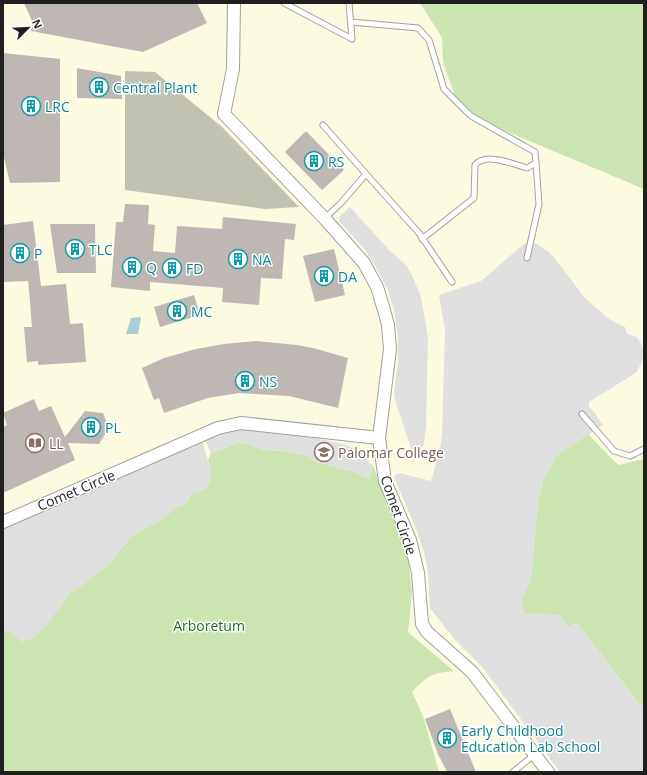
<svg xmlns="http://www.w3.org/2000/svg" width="647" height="775" viewBox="0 0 647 775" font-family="'Open Sans',sans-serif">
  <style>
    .education { fill: #fcfbe1 }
    .construction { fill: #c2c2b2 }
    .grass { fill: #cbe4b0 }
    .parking { fill: #dfdfdf }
    .water { fill: #aaced8 }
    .building { fill: #bfb7b3 }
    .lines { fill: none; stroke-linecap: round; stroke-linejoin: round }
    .service-casing { stroke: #a0a0a0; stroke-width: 7 }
    .tertiary-casing { stroke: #a0a0a0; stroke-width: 14 }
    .service { stroke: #fff; stroke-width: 5 }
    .tertiary { stroke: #fff; stroke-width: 12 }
    .labels { text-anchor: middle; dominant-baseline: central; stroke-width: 3; stroke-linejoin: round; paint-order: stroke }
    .culture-label { font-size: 14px; fill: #0d838f; stroke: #fff; text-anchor: start }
    .education-label { font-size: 14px; fill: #785e54; stroke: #fff; text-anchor: start }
    .street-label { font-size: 14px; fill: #1f1f1f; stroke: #fff }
    .park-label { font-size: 14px; fill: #16731c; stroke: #fff }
  </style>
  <rect width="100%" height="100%" fill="#eeebe6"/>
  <path class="education" d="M3 3H420L442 37 443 67 455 96 644 71V772H3Z"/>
  <path class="construction" d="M125 71 155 72 222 127 299 207 265 209 125 190Z"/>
  <path class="grass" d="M420 3H644V189L482 121 455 96 443 60 442 37Z
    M588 434 618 465 644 459V710L577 623 569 627 559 616 556 615 525 614 521 608 522 599 530 580 532 568 538 500 543 480 557 455Z
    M238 443 249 444 263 450 284 451 308 456 317 462 354 472 369 479 373 465 386 503 402 538 408 560 412 593 408 632 454 671C430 673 428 676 412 692L423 716 439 772H3V632L8 630 23 642 58 610 69 594 82 585 110 563 123 546 133 535 159 521 178 506 188 503C188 494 194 492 202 491L211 474 208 460 211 453Z"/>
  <path class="parking" d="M350 207 391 252 406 265 412 275 421 297 428 338 426 425 424 443 421 450H414L411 448 395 400 394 392 398 362V337L394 310 387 288 377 269 365 250 339 221 340 216Z
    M535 243 549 252 556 260 585 298 609 319 625 327 626 332 627 334 637 337 642 345 643 352 642 361 637 372 589 402V407L594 412 603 425 557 455 543 480 538 500 532 568 530 580 522 599 521 608 525 614 556 615 559 616 569 627 577 623 644 710V772H560L483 668 456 641 430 608 428 572 424 552 417 531 394 477 395 475 399 473 431 481 440 450 442 433 445 331 439 295 481 281 524 244Z
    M238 428 277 431 325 440 340 443 361 451 367 457 369 463 373 465 369 479 354 472 317 462 308 456 284 451 263 450 249 444 238 443 211 453 204 438Z
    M201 439 208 460 211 474V480L207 489 190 495 188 499V503L178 506 159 521 133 535 123 546 110 563 82 585 69 594 47 625 33 638 23 642 8 630 3 632V526Z"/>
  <path class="water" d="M141 317 138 334H126L131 318Z"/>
  <path class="building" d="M24 3H197L207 23 143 52 31 31 33 23Z
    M3 53 60 59V182L10 183 3 153Z
    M77 68 121 76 122 99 77 98Z
    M306 131 344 170 322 190 285 152Z
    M125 204 149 205 148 224 155 225 153 251 175 253 177 226 222 229 223 217 296 224 294 240 285 239 282 279 261 278 259 305 222 302 223 288 150 282V291L111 287 116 222H123Z
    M33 221 41 286 66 284 70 324 83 323 86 362 38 365V361L27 362 24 327H32L29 290 28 281 3 282V225Z
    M50 224H95L96 273H57Z
    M334 249 345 295 315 302 303 256Z
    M194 295 200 315 160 327 154 307Z
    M256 341 297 345 313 348 348 358 338 408 289 396 239 393 208 398 164 413 159 398 154 400 142 368 164 358 196 349 224 344Z
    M34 399 39 411 51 406 65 437 85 411 103 413 109 428 99 444 68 443 75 460 3 493V427L7 425 3 413Z
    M450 709 476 772H447L438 754 425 719Z"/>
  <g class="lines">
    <g class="service-casing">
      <path id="service" d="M284 3 352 39 349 3
        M351 22 418 28 429 40 444 89 471 116 535 152 536 163 527 168C513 164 486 152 475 165L474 198 422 239
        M323 125 366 174 340 204 325 218
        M366 174 419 233 452 282
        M527 258 539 204 536 163
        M582 414 614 451 630 456 644 449
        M513 772 534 755"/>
    </g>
    <g class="tertiary-casing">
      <path id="tertiary" d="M234 3 233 69 224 114 326 220 364 263 377 287 384 310 388 325 390 349 379 438 385 481 410 540 418 573 422 624 427 632 472 672 548 772
        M3 522 218 428 241 423 379 438"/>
    </g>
    <use href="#service" class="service"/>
    <use href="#tertiary" class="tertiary"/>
  </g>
  <defs>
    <g id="building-ring" transform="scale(1)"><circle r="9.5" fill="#fff" stroke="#0f9aa8" stroke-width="1.5"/><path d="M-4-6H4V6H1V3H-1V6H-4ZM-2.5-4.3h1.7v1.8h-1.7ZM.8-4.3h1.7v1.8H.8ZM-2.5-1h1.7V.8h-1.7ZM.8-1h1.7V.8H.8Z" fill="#0f9aa8"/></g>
    <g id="library-ring" transform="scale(1)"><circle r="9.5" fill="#fff" stroke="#8d6e63" stroke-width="1.5"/><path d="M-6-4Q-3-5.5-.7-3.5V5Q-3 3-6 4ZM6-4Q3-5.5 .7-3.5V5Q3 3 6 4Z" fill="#8d6e63"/></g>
    <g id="university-ring" transform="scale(1)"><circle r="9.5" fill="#fff" stroke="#8d6e63" stroke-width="1.5"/><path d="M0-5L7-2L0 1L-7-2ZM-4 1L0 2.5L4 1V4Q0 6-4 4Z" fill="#8d6e63"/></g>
  </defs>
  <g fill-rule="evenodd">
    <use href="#building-ring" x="99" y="87"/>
    <use href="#building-ring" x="31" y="106"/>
    <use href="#building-ring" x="314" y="161"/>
    <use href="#building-ring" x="75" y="249"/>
    <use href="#building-ring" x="20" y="253"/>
    <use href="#building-ring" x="238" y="259"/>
    <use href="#building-ring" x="132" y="267"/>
    <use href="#building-ring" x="172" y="268"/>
    <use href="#building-ring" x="324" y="276"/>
    <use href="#building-ring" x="177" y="311"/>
    <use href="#building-ring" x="245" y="381"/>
    <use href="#building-ring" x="91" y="427"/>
    <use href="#library-ring" x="35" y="443"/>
    <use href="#university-ring" x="324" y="452"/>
    <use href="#building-ring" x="447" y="738"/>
  </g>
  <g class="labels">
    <g class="culture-label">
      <text x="113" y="87">Central Plant</text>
      <text x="45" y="106">LRC</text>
      <text x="328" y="161">RS</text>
      <text x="89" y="249">TLC</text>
      <text x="34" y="253">P</text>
      <text x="252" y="259">NA</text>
      <text x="146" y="267">Q</text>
      <text x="186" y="268">FD</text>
      <text x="338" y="276">DA</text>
      <text x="191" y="311">MC</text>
      <text x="259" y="381">NS</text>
      <text x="105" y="427">PL</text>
      <text x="461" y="730">Early Childhood<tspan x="461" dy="16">Education Lab School</tspan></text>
    </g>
    <g class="education-label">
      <text x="49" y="443">LL</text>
      <text x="338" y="452">Palomar College</text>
    </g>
    <g class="street-label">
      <text transform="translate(76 490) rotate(-23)">Comet Circle</text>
      <text transform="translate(399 515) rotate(71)">Comet Circle</text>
    </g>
    <g class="park-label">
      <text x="209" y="625">Arboretum</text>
    </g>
  </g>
  <rect width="647" height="775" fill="none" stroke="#1f1f1f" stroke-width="8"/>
  <g transform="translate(28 28) rotate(66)" stroke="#ffffff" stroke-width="3" paint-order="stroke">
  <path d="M0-3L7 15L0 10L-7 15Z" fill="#1f1f1f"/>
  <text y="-6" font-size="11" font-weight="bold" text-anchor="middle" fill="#1f1f1f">N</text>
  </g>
</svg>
